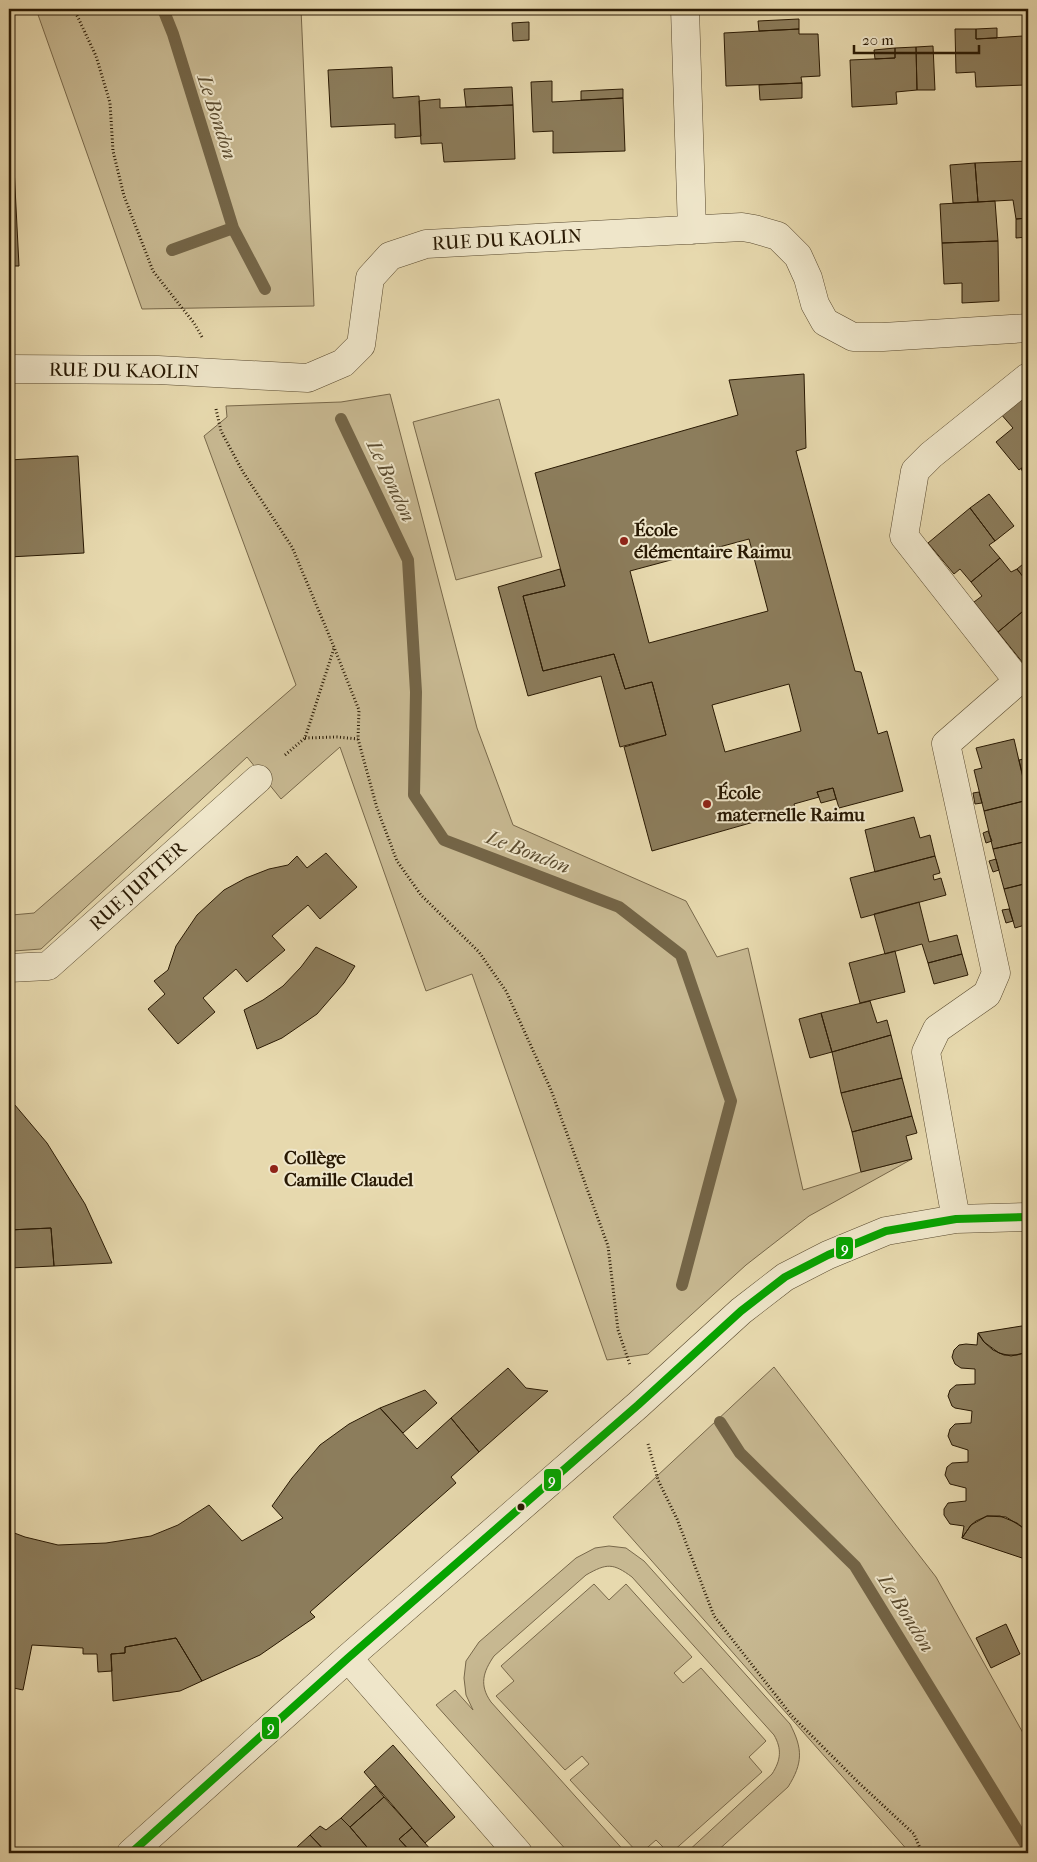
<svg xmlns="http://www.w3.org/2000/svg" width="1037" height="1862" viewBox="0 0 1037 1862" font-family="'IM FELL French Canon',serif">
  <style>
    .green { fill: #c7b891; stroke: #78684a }
    .lines { fill: none; stroke-linecap: round; stroke-linejoin: round }
    .stream { stroke: #746547; stroke-width: 12 }
    .building { fill: #8c7d5c; stroke: #291903; fill-rule: evenodd }
    .minor-casing { stroke: #58492e; stroke-width: 29 }
    .path { stroke: #291903; stroke-width: 3; stroke-dasharray: 1 2.5; stroke-linecap: butt }
    .minor { stroke: #efe6ca; stroke-width: 28 }
    .bus-1-casing { stroke: #efe6ca; stroke-width: 11 }
    .bus-1 { stroke: #06a300; stroke-width: 8 }
    .poi-dot { fill: #8f2418; stroke: #efe6ca; stroke-width: 2 }
    .bus-dot { fill: #291903; stroke: #efe6ca; stroke-width: 2 }
    .labels { text-anchor: middle; dominant-baseline: central; stroke-width: 4; stroke-linejoin: round; paint-order: stroke }
    .street-label { font-size: 19px; fill: #291903; stroke: #efe6ca }
    .poi-label { font-size: 19px; font-weight: bold; fill: #291903; stroke: #efe6ca; text-anchor: start }
    .water-label { font-size: 20px; font-style: italic; fill: #5b4c30; stroke: #efe6ca }
    .line-badge { stroke: #efe6ca; stroke-width: 2 }
    .badge-label { font-size: 14px; text-anchor: middle; font-weight: bold; fill: #fff }
  </style>
  <rect width="100%" height="100%" fill="#e7d9ae"/>
  <filter id="stains"><feTurbulence type="fractalNoise" baseFrequency=".004" numOctaves="4"/><feColorMatrix values="0 0 0 0 .2 0 0 0 0 .09 0 0 0 0 .02 0 0 0 .5 -.17"/></filter>
  <radialGradient id="worn" r=".72"><stop offset=".6" stop-color="#630" stop-opacity="0"/><stop offset="1" stop-color="#630" stop-opacity=".3"/></radialGradient>
  <path class="green" d="M36 9H301L314 306 142 309Z
    M390 394 477 728 513 825 686 901 717 957 748 948 803 1190 861 1172 912 1159 809 1216 746 1265 648 1354 607 1360 472 974 426 991 340 747 281 799 247 757 41 949 14 951 12 915 34 913 296 685 204 436 227 417 226 406 341 402Z
    M499 399 542 557 456 580 413 422Z
    M774 1367 936 1577 1028 1742V1853H910L613 1517Z
    M609 1546 626 1548 644 1561 790 1724C803 1749 803 1763 788 1787L715 1853H686L772 1774C781 1760 782 1749 774 1735L632 1577C613 1563 607 1563 586 1575L494 1656C483 1672 479 1685 491 1702L626 1853H569L436 1705 455 1690 473 1710 466 1695 464 1678 466 1661 479 1642 576 1558 595 1548Z
    M594 1584 609 1600 626 1584 692 1657 674 1673 683 1683 701 1668 766 1741 749 1757 762 1772 671 1853H669L656 1840 641 1853H638L570 1780 589 1764 582 1756 565 1770 496 1696 514 1681 501 1666Z"/>
  <g class="lines">
    <path class="stream" d="M163 9 173 34 233 228 265 289
      M172 250 233 228
      M341 419 408 560 416 692 414 795 444 840 619 907 681 955 731 1101 682 1285
      M720 1422 740 1453 855 1566 1028 1848"/>
  </g>
  <path class="building" d="M799 19V29L759 31 758 21Z
    M529 22V40L513 41 512 23Z
    M997 28V38L976 39V29Z
    M799 29V34H818L820 76 801 77 802 83 726 86 724 33Z
    M955 29H976V39L1023 36 1025 85 976 87 975 72 956 73Z
    M933 46 935 90H917L916 47Z
    M916 47 917 90 896 92 897 104 852 107 850 60 895 58V48Z
    M895 48V58L875 59 874 50Z
    M392 67 393 98 419 96 421 136 395 138V124L331 127 328 70Z
    M9 68 19 266H9Z
    M552 81V102L623 98 625 151 553 153V131L533 132 531 82Z
    M802 83V98L760 100 759 85Z
    M512 87 513 105 466 107 464 89Z
    M623 89V98L581 100V91Z
    M440 99V108L513 105 515 159 444 162 442 143 421 144 419 101Z
    M1028 161V218L1016 219 1013 200 978 202 975 163Z
    M975 163 978 202 953 203 950 165Z
    M995 201 998 241 942 243 940 204Z
    M1028 218V237L1016 238V219Z
    M998 241 999 301 962 303V283L944 284 942 243Z
    M804 374 806 448 796 451 855 671 861 672 878 734 887 731 903 791 839 808 833 788 817 792 819 797 794 804 796 810 652 851 624 747 666 735 652 682 625 689 614 654 543 671 523 596 565 586 535 473 738 415 729 380ZM749 539 768 611 649 643 630 571ZM789 684 801 731 725 752 712 705Z
    M1028 391V463L1019 470 996 442 1013 428 1000 413Z
    M78 456 84 553 9 557V460Z
    M1028 463V479L1021 469Z
    M989 494 1014 526 995 541 970 508Z
    M970 508 995 541 989 545 1000 558 971 582 960 569 954 574 928 543Z
    M1000 558 1011 572 1017 569 1028 583V607L998 632 974 602 982 596 971 582Z
    M1028 560V583L1017 569Z
    M560 569 565 586 523 596 543 671 614 654 625 689 652 682 666 735 620 747 601 676 528 696 498 587Z
    M1028 607V659L1023 663 998 632Z
    M1014 739 1028 800 984 811 974 770 982 768 976 748Z
    M1028 758V797L1019 760Z
    M833 788 836 799 821 803 817 792Z
    M979 792 982 803 975 804 973 793Z
    M1028 800V841L993 849 984 811Z
    M914 817 920 838 930 835 935 856 875 872 865 830Z
    M988 831 992 841 986 843 983 833Z
    M1028 841V883L1004 889 993 849Z
    M326 853 357 887 320 919 308 905 272 936 285 950 247 982 236 969 203 998 215 1012 178 1044 148 1009 165 994 154 981 168 970 176 946 197 915 224 890 246 878 269 869 288 865 297 856 307 868Z
    M935 856 940 873 933 875 934 880 941 878 946 895 861 918 850 878Z
    M996 859 999 870 993 872 989 861Z
    M1028 883V924L1015 928 1004 889Z
    M919 902 929 942 957 935 962 954 928 963 922 944 885 954 874 914Z
    M1009 909 1013 921 1006 923 1002 910Z
    M316 947 355 966 344 983 317 1014 282 1038 257 1049 244 1010 263 1000 283 986 301 967Z
    M895 951 905 992 860 1003 849 963Z
    M962 954 968 975 934 984 928 963Z
    M870 1001 877 1023 887 1020 891 1035 832 1052 821 1013Z
    M821 1013 832 1052 810 1058 799 1019Z
    M891 1035 902 1078 841 1093 832 1052Z
    M902 1078 912 1116 852 1132 841 1093Z
    M9 1098 47 1143 85 1204 112 1263 54 1266 51 1228 9 1230Z
    M912 1116 917 1133 906 1136 912 1159 861 1172 852 1132Z
    M51 1228 54 1266 9 1268V1230Z
    M1028 1325V1352L1017 1355H1004L993 1350 984 1342 978 1333Z
    M978 1333 984 1342 999 1353 1011 1356 1028 1352V1536L1022 1527 1017 1523 1000 1516H987L976 1521 971 1525 962 1538 964 1526 950 1524 944 1515V1509L948 1503 966 1501V1488L950 1484 945 1475 947 1467 952 1463 968 1462V1450L952 1445 948 1436 950 1429 955 1424 971 1423 972 1411 955 1408 952 1406 948 1396 950 1390 956 1385 975 1384V1369L961 1368 955 1364 952 1357 954 1350 959 1345 966 1344 977 1345Z
    M508 1368 526 1388 548 1391 479 1452 451 1418Z
    M425 1390 437 1403 403 1433 380 1408Z
    M380 1408 417 1449 451 1418 479 1452 451 1477 456 1483 310 1612 315 1617 260 1655 202 1681 176 1638 125 1647V1653L111 1654 112 1671 98 1672 97 1654H83V1648L32 1645 23 1690 9 1687V1531L25 1537 58 1545 106 1543 151 1536 178 1525 209 1505 242 1541 283 1518 272 1506 292 1478 320 1445 349 1424Z
    M987 1516 1006 1517 1022 1527 1028 1536V1560L962 1538 971 1525Z
    M1006 1624 1020 1654 991 1668 976 1638Z
    M176 1638 202 1681 180 1691 113 1701 111 1654 125 1653V1647Z
    M393 1745 455 1817 425 1843 364 1772Z
    M375 1786 384 1797 350 1827 341 1818Z
    M384 1797 412 1828 399 1839 410 1851 408 1853H372L350 1827Z
    M341 1818 350 1827 372 1853H327L310 1835 320 1826 326 1830Z
    M412 1828 431 1850 427 1853H408L410 1851 399 1839Z
    M310 1835 327 1853H301L297 1847Z"/>
  <g class="lines">
    <g class="minor-casing">
      <path id="minor" d="M685 9 692 230
        M9 369 158 370 308 378 343 363 361 345 370 278 390 256 426 244 742 227 754 229 778 236 798 256 808 278 815 304 825 322 853 337H883L1028 328
        M9 968 48 966 258 779
        M956 1219 926 1052 937 1029 987 994 996 973 946 744 1018 681 904 536 915 471 931 455 1028 377
        M348 1658 518 1853
        M131 1853 348 1658 638 1405 741 1311 785 1277 828 1255 886 1231 956 1219 1028 1217"/>
    </g>
    <path class="path" d="M74 9 96 56 110 103 113 151 124 196 153 271 194 323 202 337
      M216 409 221 431 243 472 292 547 334 647 359 710 358 739 377 808 397 861 421 895 479 952 506 991 551 1090 608 1246 618 1330 630 1365
      M305 738 337 737 358 739
      M285 755 305 738 334 648
      M648 1444 658 1480 677 1519 714 1616 792 1716 860 1784 914 1834 922 1853"/>
    <use href="#minor" class="minor"/>
    <g class="bus-1-casing">
      <path id="bus-1" d="M131 1853 348 1658 638 1405 741 1311 785 1277 828 1255 886 1231 956 1219 1028 1217"/>
    </g>
    <use href="#bus-1" class="bus-1"/>
  </g>
  <g class="poi-dot">
    <circle cx="624" cy="541" r="5"/>
    <circle cx="707" cy="804" r="5"/>
    <circle cx="274" cy="1169" r="5"/>
  </g>
  <circle class="bus-dot" cx="521" cy="1507" r="4.5"/>
  <g class="labels">
    <g class="street-label">
      <text transform="translate(507 240) rotate(-3)">RUE DU KAOLIN</text>
      <text transform="translate(124 371) rotate(1)">RUE DU KAOLIN</text>
      <text transform="translate(138 886) rotate(-42)">RUE JUPITER</text>
    </g>
    <g class="poi-label">
      <text x="634" y="530">École<tspan x="634" dy="22">élémentaire Raimu</tspan></text>
      <text x="717" y="793">École<tspan x="717" dy="22">maternelle Raimu</tspan></text>
      <text x="284" y="1158">Collège<tspan x="284" dy="22">Camille Claudel</tspan></text>
    </g>
    <g class="water-label">
      <text transform="translate(217 117) rotate(72)">Le Bondon</text>
      <text transform="translate(391 481) rotate(65)">Le Bondon</text>
      <text transform="translate(528 852) rotate(21)">Le Bondon</text>
      <text transform="translate(906 1613) rotate(58)">Le Bondon</text>
    </g>
  </g>
  <g class="line-badge">
    <rect x="835" y="1236" width="19" height="24" rx="5" fill="#06a300"/>
    <rect x="543" y="1468" width="19" height="24" rx="5" fill="#06a300"/>
    <rect x="261" y="1716" width="19" height="24" rx="5" fill="#06a300"/>
  </g>
  <g class="badge-label">
    <text x="845" y="1253">9</text>
    <text x="552" y="1485">9</text>
    <text x="271" y="1732">9</text>
  </g>
  <rect width="1037" height="1862" fill="none" stroke="#e7d9ae" stroke-width="30"/>
  <rect x="10" y="10" width="1017" height="1842" fill="none" stroke="#291903" stroke-width="2.5"/>
  <rect x="15" y="15" width="1007" height="1832" fill="none" stroke="#291903"/>
  <path d="M854 45v8h125v-8" fill="none" stroke="#291903" stroke-width="2.5"/>
  <text x="862" y="45" font-size="15" fill="#291903" stroke="#efe6ca" stroke-width="4" paint-order="stroke">20 m</text>
  <rect width="100%" height="100%" filter="url(#stains)"/>
  <rect width="100%" height="100%" fill="url(#worn)"/>
</svg>
